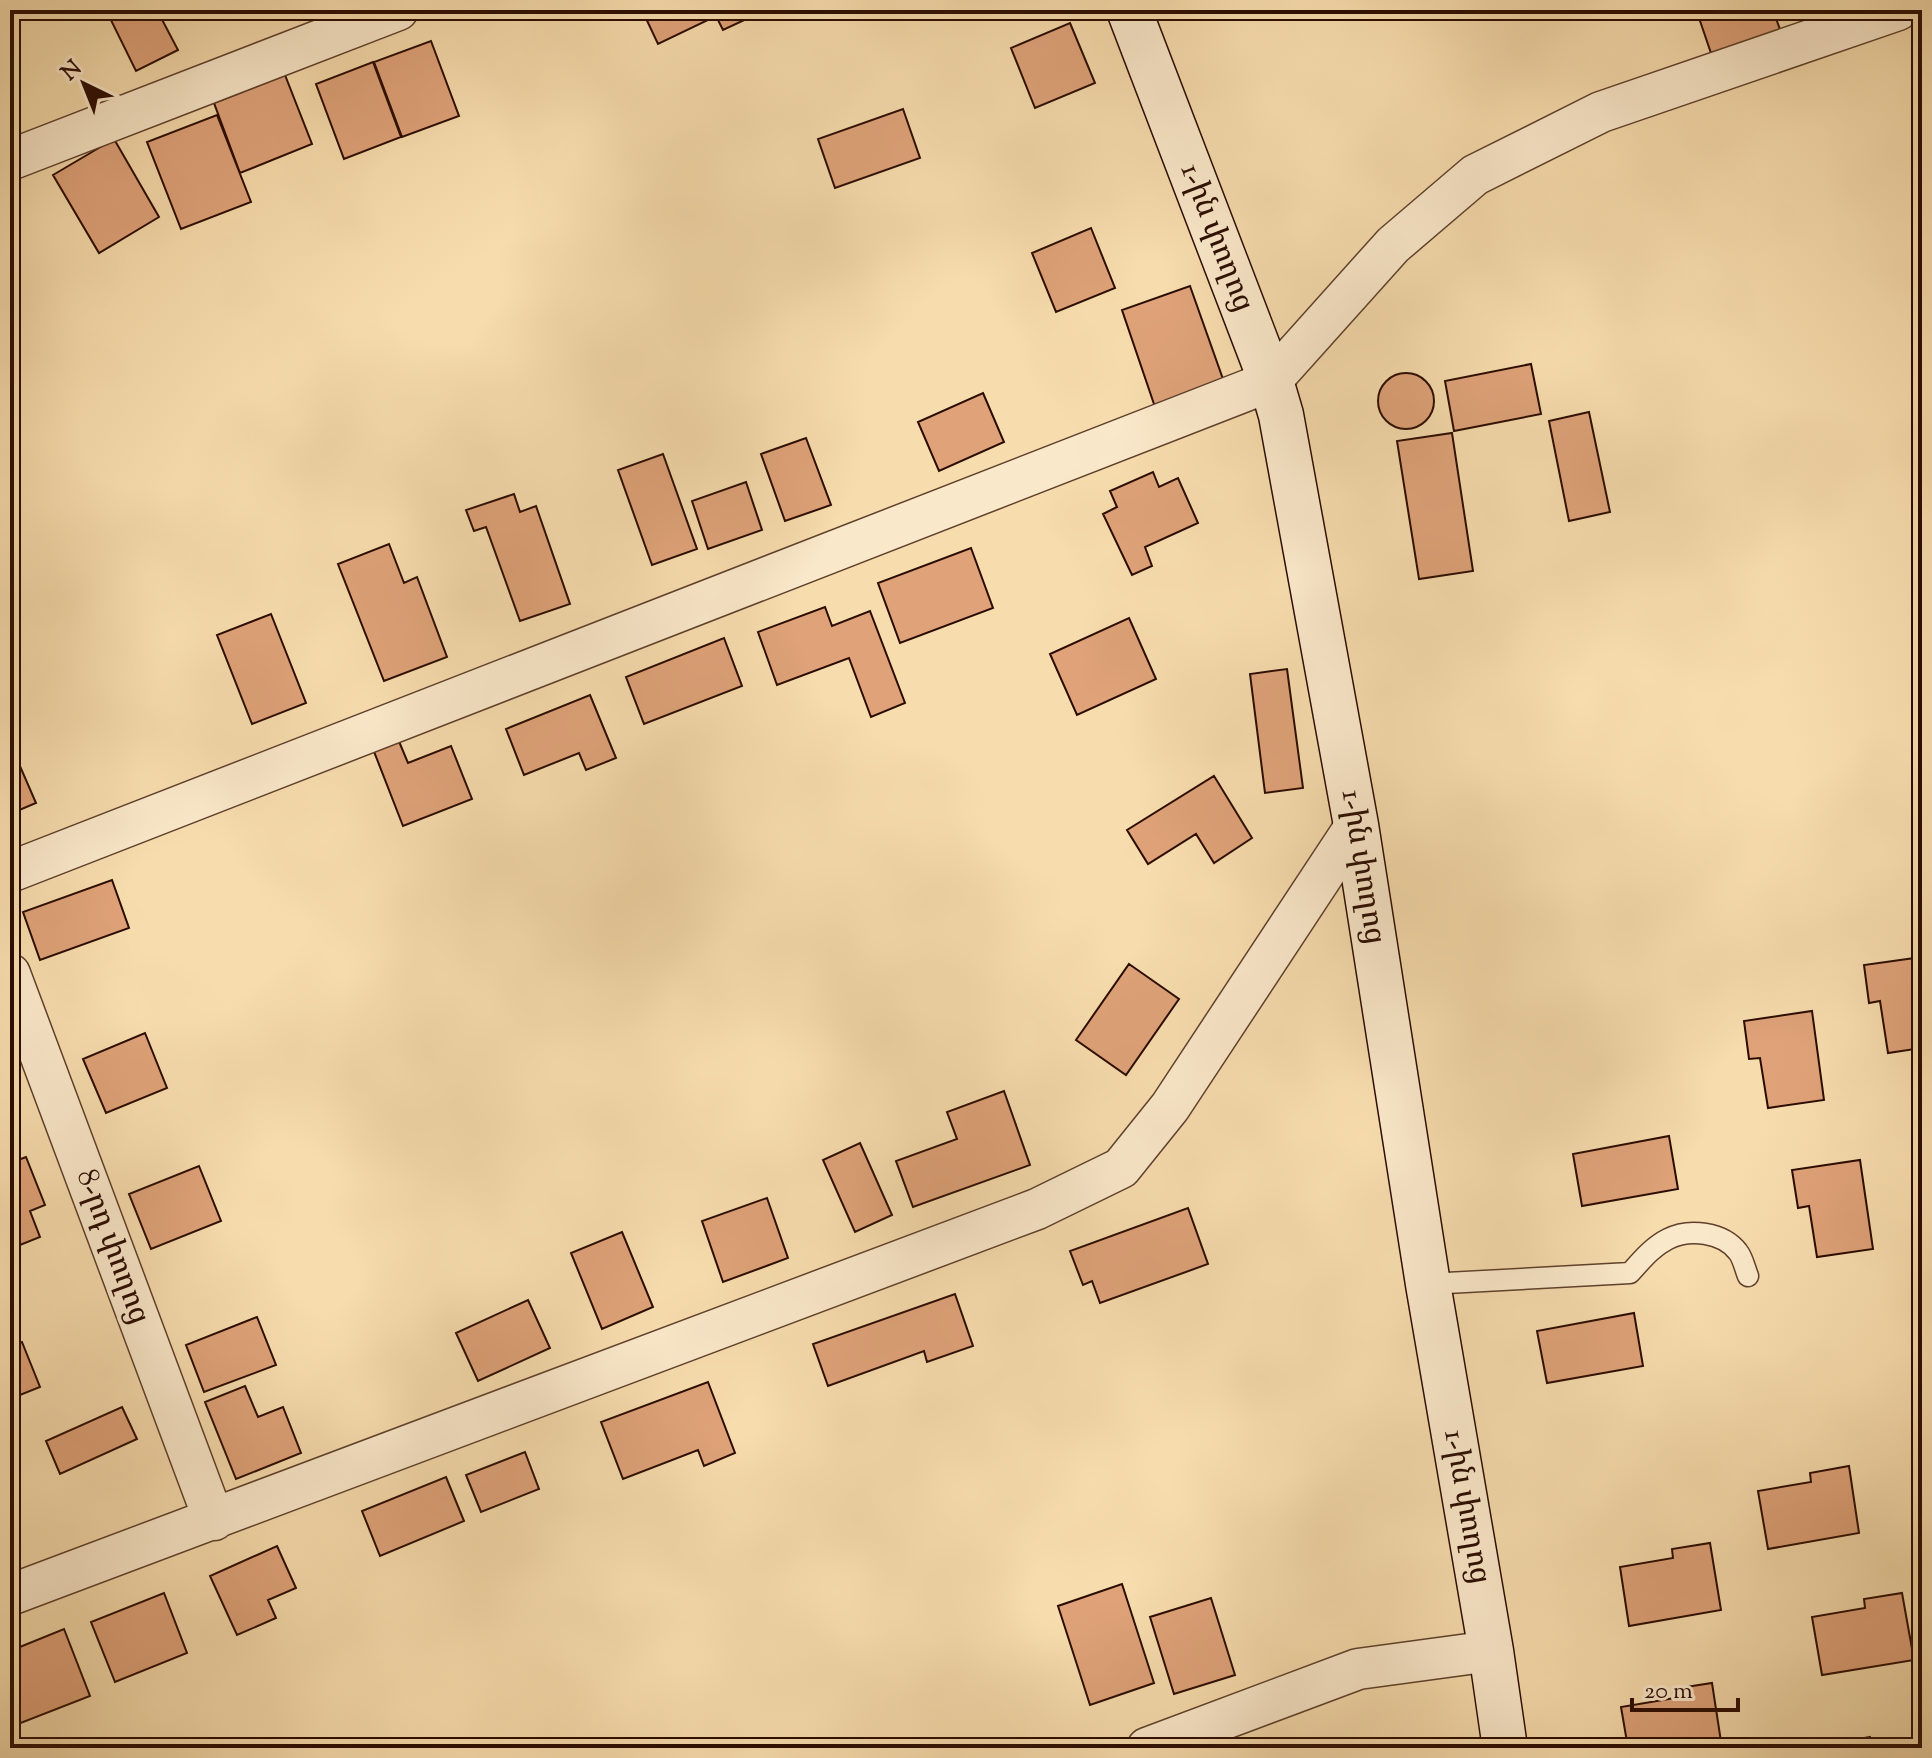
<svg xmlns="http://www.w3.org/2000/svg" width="1932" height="1758" viewBox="0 0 1932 1758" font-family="'Sorts Mill Goudy','Noto Serif Armenian',serif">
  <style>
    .building { fill: #dfa279; stroke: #2b0c01; stroke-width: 2 }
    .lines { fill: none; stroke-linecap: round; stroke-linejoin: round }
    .service-casing { stroke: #5e402c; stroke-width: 23 }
    .minor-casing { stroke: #5e402c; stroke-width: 43 }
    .secondary-casing { stroke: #2b0c01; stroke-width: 47 }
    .service { stroke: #fae8ca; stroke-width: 20 }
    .minor { stroke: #fae8ca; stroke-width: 40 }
    .secondary { stroke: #fae8ca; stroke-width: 44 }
    .labels { text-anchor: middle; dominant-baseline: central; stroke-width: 8; stroke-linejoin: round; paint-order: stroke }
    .street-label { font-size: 30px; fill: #2b0c01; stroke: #fae8ca }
  </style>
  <rect width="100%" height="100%" fill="#f7dcad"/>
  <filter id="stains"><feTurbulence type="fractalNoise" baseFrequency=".0025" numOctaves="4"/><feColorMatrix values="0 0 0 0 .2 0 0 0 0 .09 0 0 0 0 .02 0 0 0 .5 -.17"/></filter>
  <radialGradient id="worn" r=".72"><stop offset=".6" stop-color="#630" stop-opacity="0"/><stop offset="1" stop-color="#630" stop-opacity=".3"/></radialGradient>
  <path class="building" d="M106 10H157L178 50 136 71Z
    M642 10H750L753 16 723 30 716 16 658 44Z
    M1702 10H1773L1782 35 1713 59 1697 12Z
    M1070 23 1095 83 1035 108 1011 48Z
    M431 41 459 116 402 137 374 62Z
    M373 62 401 137 344 159 316 84Z
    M285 75 312 144 240 173 214 103Z
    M903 109 920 158 835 188 818 139Z
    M217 115 251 202 181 229 147 142Z
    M114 139 159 217 99 253 53 175Z
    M1091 228 1115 288 1056 312 1032 253Z
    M1190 286 1224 382 1155 407 1122 310Z
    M1531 364 1541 414 1454 431 1445 381Z
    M1378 401a28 28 0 1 1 56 0a28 28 0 1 1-56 0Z
    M983 393 1004 442 939 471 918 422Z
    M1589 412 1610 512 1569 521 1549 421Z
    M1452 433 1473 571 1419 579 1397 441Z
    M806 438 831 505 785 521 761 454Z
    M663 454 697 549 652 565 618 470Z
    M1153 472 1159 487 1178 478 1198 523 1145 547 1152 566 1132 575 1103 514 1117 507 1110 491Z
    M746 482 762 530 708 549 692 501Z
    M514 494 520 512 536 506 570 604 520 621 486 527 474 531 466 510Z
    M389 544 404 583 417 577 447 657 384 681 338 564Z
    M971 548 993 608 900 643 878 583Z
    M825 607 832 626 870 611 905 703 871 717 849 658 777 685 758 632Z
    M271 614 306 703 252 724 217 635Z
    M1129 618 1156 679 1077 715 1050 654Z
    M724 638 742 686 644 724 626 677Z
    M1287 669 1303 788 1265 793 1250 674Z
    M590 695 616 758 586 770 579 753 524 775 506 729Z
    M398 739 408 763 451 746 472 799 403 826 373 749Z
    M13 750 36 803 10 814V752Z
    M1214 776 1252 838 1214 863 1196 834 1148 864 1127 830Z
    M112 880 129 928 40 960 23 912Z
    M1922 957V1048L1888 1053 1880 1001 1869 1003 1864 965Z
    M1129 964 1179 999 1126 1075 1076 1040Z
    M1812 1011 1824 1100 1768 1108 1760 1058 1749 1059 1744 1021Z
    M145 1033 167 1088 106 1113 83 1059Z
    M1004 1091 1030 1165 913 1207 896 1161 957 1139 947 1112Z
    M1669 1136 1678 1189 1582 1206 1573 1154Z
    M860 1143 892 1215 855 1232 823 1160Z
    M26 1157 45 1205 30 1211 40 1237 10 1249V1163Z
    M1860 1160 1873 1249 1817 1257 1809 1206 1798 1208 1792 1170Z
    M199 1166 221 1221 151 1249 129 1194Z
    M767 1198 788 1258 723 1282 702 1221Z
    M1188 1208 1208 1264 1100 1303 1092 1281 1083 1285 1070 1251Z
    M622 1232 653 1307 602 1329 571 1253Z
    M955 1294 973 1346 927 1362 924 1351 828 1386 813 1344Z
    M528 1300 550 1348 478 1381 456 1333Z
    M1634 1313 1643 1366 1547 1383 1537 1331Z
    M257 1317 276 1365 204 1392 186 1345Z
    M22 1342 40 1387 10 1399V1347Z
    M708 1382 735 1453 704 1466 698 1450 623 1479 601 1422Z
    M245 1386 258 1417 283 1407 301 1453 236 1479 205 1402Z
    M122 1407 137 1439 60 1474 46 1441Z
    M525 1452 539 1489 481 1512 466 1475Z
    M1849 1466 1859 1533 1768 1549 1758 1491 1811 1482 1810 1473Z
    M446 1477 464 1521 380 1556 362 1511Z
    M1710 1543 1721 1610 1629 1626 1620 1567 1673 1558 1672 1549Z
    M277 1546 296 1588 268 1600 276 1618 237 1635 210 1576Z
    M1122 1584 1154 1683 1090 1705 1058 1606Z
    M164 1593 187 1653 115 1682 91 1622Z
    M1902 1593 1914 1660 1822 1675 1812 1617 1865 1608 1864 1599Z
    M1211 1598 1235 1675 1174 1694 1150 1617Z
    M64 1629 90 1696 13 1726 10 1718V1651Z
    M1712 1683 1722 1748H1628L1621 1707 1675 1698 1673 1689Z
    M1870 1737 1872 1748H1832L1831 1744Z"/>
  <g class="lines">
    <g class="service-casing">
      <path id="service" d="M1428 1284 1630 1273C1641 1261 1652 1247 1668 1239 1689 1228 1723 1232 1738 1252 1743 1258 1745 1269 1748 1276"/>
    </g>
    <g class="minor-casing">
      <path id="minor" d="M10 160 398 10
        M10 872 1271 381 1393 245 1475 175 1601 112 1898 10
        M10 974 214 1520
        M10 1595 1037 1209 1121 1168 1170 1107 1356 825
        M1147 1748 1358 1669 1491 1651"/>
    </g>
    <g class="secondary-casing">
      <path id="secondary" d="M1129 10 1271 381 1281 415 1356 825 1428 1284 1491 1651 1505 1748"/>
    </g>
    <use href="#service" class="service"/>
    <use href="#minor" class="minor"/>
    <use href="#secondary" class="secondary"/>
  </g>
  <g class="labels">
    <g class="street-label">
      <text transform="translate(1216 238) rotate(69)">1-ին փողոց</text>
      <text transform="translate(1362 867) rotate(81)">1-ին փողոց</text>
      <text transform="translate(112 1247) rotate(70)">8-րդ փողոց</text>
      <text transform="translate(1466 1507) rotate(80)">1-ին փողոց</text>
    </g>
  </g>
  <rect width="1932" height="1758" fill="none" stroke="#f7dcad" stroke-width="40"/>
  <rect x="12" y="12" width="1908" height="1734" fill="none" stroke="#2b0c01" stroke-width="4"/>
  <rect x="20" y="20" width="1892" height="1718" fill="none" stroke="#2b0c01" stroke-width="2"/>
  <g transform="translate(84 84) rotate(317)" stroke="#fae8ca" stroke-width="6" paint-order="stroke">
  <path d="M0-6L14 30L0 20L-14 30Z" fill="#2b0c01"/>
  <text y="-12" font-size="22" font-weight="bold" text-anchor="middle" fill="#2b0c01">N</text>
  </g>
  <path d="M1632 1698v12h106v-12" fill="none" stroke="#2b0c01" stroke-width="4"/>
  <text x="1644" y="1698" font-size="24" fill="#2b0c01" stroke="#fae8ca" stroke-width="6" paint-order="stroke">20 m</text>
  <rect width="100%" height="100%" filter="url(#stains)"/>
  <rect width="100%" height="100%" fill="url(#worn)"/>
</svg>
